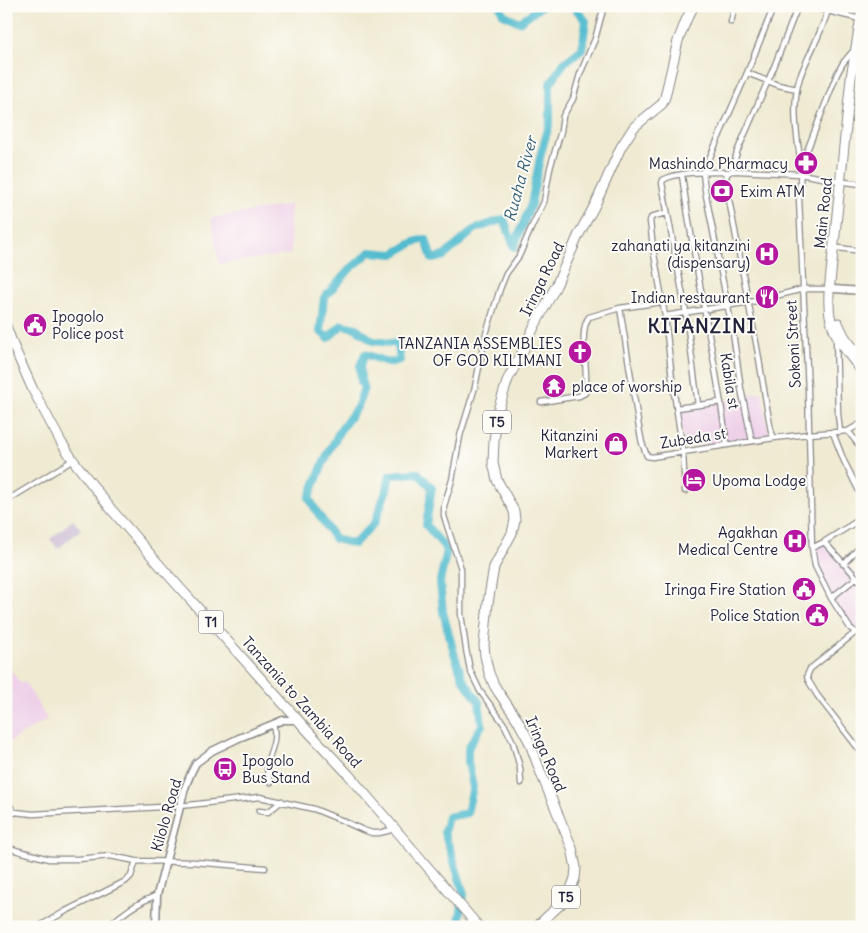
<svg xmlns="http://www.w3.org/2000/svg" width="868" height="933" viewBox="0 0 868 933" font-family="Delius,sans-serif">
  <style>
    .built { fill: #eed0e8 }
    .industrial { fill: #ccbed4 }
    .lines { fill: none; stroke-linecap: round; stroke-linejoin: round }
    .river { stroke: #52bccf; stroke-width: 8 }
    .street-casing { stroke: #888686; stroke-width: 7 }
    .secondary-casing { stroke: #888686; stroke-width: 9 }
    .highway-casing { stroke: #888686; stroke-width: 11 }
    .street { stroke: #fff; stroke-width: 4.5 }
    .secondary { stroke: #fff; stroke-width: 6 }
    .highway { stroke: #fff; stroke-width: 9 }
    .labels { text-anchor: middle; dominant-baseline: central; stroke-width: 4; stroke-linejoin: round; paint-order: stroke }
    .shield { fill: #fdfcf7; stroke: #646373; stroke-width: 1 }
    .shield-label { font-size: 14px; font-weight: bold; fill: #22223b }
    .poi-label { font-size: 15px; fill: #22223b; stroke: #fdfcf7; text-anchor: end }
    .street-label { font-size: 15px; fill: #22223b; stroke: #fdfcf7 }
    .water-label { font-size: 16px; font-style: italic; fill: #356076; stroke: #fdfcf7 }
    .district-label { font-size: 20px; font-weight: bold; letter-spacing: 1px; fill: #22223b; stroke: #fdfcf7 }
  </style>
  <rect width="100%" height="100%" fill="#fdfcf7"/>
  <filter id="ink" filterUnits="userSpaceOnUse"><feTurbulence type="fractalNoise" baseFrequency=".02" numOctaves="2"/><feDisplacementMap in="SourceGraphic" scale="10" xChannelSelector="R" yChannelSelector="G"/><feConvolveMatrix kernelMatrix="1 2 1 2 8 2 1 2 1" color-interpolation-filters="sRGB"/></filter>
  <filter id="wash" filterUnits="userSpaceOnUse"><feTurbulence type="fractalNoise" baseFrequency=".0096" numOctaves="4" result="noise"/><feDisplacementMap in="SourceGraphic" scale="20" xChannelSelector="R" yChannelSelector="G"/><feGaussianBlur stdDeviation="1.12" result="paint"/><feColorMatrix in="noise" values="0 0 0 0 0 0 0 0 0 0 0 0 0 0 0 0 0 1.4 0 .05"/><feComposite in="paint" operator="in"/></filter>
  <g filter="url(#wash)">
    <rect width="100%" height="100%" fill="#efead1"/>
    <path class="built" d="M290 204 291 254 219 264 211 218 283 206Z
      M762 392 770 437 685 447 679 409 741 398V396Z
      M824 543 862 580V630H856L847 621 834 600 816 565 814 549Z
      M6 663 20 683 24 681 47 719 6 744Z"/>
    <path class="industrial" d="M73 520 81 529 58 549 50 539Z"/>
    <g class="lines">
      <path class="river" d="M500 6 503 14 519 22 542 6
        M458 927 464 894 451 852 444 833 448 817 467 813 473 787 468 762V748L482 725 479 702 463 679 454 653 443 612 440 581 447 550 426 525 432 488 418 473 390 475 387 489 375 522 354 544 335 539 317 512 309 498 323 464 339 432 358 406 364 387 361 382 360 366 365 354 389 363 400 360 398 344 373 341 356 328 342 325 328 338 320 331 324 298 349 270 370 252 393 254 414 242 426 239 432 259 444 256 475 229 504 219 514 247 531 204 541 153 550 122V84L564 63 582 49 586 21 573 6"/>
    </g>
  </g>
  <g filter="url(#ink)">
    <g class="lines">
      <g class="street-casing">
        <path id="street" d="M803 6 828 11 860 19
          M731 22 735 6
          M861 45H862
          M854 50 843 63 837 74 801 166 799 199 808 390 812 548 815 566 831 598 850 628 857 633 862 632
          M747 73 778 85 797 89
          M801 165C797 138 791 104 800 77 808 55 824 29 829 6
          M732 171 737 152 774 67 798 6
          M682 175C694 265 715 354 727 445
          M840 181 800 174 739 171H732L729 172 726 176 727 189 758 353 767 408 771 431 774 438 809 434 848 431 862 423
          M845 182 862 184
          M667 213 654 216 651 218 650 221 653 248 665 316 672 379 683 452 685 491
          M838 248 862 251
          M620 308 639 428 642 443 647 456 652 457 727 445 774 438
          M665 316 756 301 803 289H829
          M836 338 838 414 840 432
          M541 402 579 396 585 393C590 373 577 332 589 317L620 308 662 302
          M698 405 686 313 662 183 663 180C678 171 711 172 729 172
          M677 408 721 402
          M848 431 862 449
          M833 433 844 461 862 497
          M752 441 741 389 733 333 711 221 705 190 703 173 747 73 774 6
          M6 501 73 460
          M824 542 862 518
          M812 548 824 542 862 583
          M843 564 862 545
          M831 598 856 578
          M856 632 810 669 807 676 808 680 817 695 862 753
          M271 782C259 760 280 749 273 724
          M521 783 520 768 513 742 504 724 480 691 470 670 466 649 461 614V569L444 516V506L452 480 460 436 475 387 485 337 500 289 506 274 519 256 532 226 544 202 550 168 561 131 563 116 573 99 580 74 595 39 604 6
          M6 799 14 813
          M6 811 33 814 180 806 260 797 314 809 341 820 363 830 372 833H379L395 829
          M259 811 268 812 282 801
          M6 841 11 848 15 850 49 859H79L110 856 136 861 194 862 265 868
          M38 927 66 911 126 881 131 876 136 861
          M108 927C122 913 139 902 157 895"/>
      </g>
      <g class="secondary-casing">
        <path id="secondary" d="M834 289 862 291
          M156 927 157 895 163 872 185 788 191 773 196 763 212 751 239 738 283 720H298"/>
      </g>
      <g class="highway-casing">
        <path id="highway" d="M862 11 851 78 831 273C830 284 828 295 829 305 829 332 846 351 862 371
          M838 323 844 336 862 360
          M6 326 13 345 33 390 61 442 73 460 111 509 163 569 306 729 348 774 479 927
          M536 927 563 902 571 889 575 878 576 868 572 848 542 776 529 741 517 719 499 693 494 685 489 673 485 656 484 645 488 603 494 567 512 533 515 520 514 511 497 480 493 463 494 440 499 407 508 379 522 353 534 327 556 286 579 234 595 205 621 147 634 127 662 104 665 97 678 41 687 18 694 6"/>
      </g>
      <use href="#street" class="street"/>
      <use href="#secondary" class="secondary"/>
      <use href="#highway" class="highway"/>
    </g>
  </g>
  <defs>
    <g id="pharmacy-disc" transform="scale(1.25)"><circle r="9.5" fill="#b5179e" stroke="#fdfcf7"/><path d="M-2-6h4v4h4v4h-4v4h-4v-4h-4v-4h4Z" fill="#fff"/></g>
    <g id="bank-disc" transform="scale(1.25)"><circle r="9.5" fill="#b5179e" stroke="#fdfcf7"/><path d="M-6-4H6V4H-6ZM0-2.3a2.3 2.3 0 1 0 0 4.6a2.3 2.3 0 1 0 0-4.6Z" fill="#fff"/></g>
    <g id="hospital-disc" transform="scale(1.25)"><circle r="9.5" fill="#b5179e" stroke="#fdfcf7"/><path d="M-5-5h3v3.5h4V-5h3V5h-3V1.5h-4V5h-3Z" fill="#fff"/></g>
    <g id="restaurant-disc" transform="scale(1.25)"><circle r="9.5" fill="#b5179e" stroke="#fdfcf7"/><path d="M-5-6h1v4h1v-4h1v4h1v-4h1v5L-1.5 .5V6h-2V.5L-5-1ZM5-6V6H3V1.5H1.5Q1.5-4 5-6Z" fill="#fff"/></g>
    <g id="civic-disc" transform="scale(1.25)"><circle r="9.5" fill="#b5179e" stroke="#fdfcf7"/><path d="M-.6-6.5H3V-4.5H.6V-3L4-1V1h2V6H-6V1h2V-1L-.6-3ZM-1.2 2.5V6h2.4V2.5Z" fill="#fff"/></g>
    <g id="church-disc" transform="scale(1.25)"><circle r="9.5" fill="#b5179e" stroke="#fdfcf7"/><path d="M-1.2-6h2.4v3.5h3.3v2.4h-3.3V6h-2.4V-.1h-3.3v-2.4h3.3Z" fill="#fff"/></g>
    <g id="temple-disc" transform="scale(1.25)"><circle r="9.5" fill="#b5179e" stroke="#fdfcf7"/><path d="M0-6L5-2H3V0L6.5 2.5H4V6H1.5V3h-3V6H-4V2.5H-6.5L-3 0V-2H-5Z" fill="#fff"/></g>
    <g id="shop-disc" transform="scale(1.25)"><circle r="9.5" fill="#b5179e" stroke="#fdfcf7"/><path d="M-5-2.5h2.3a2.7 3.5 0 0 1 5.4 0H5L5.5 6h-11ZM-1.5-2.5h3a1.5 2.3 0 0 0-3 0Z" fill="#fff"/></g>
    <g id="hotel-disc" transform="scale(1.25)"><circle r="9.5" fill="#b5179e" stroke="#fdfcf7"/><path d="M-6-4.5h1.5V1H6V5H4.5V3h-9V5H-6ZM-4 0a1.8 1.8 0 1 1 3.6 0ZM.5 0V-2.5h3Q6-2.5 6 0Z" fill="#fff"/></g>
    <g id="bus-disc" transform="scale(1.25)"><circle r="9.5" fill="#b5179e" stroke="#fdfcf7"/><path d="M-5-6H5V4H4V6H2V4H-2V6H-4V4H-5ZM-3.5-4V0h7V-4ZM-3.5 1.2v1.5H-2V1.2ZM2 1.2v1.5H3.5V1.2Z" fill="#fff"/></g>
  </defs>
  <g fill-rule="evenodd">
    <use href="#pharmacy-disc" x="806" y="163"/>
    <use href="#bank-disc" x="722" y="191"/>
    <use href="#hospital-disc" x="767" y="254"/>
    <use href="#restaurant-disc" x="767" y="297"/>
    <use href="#civic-disc" x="35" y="325"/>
    <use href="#church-disc" x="580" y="352"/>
    <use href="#temple-disc" x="554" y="386"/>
    <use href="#shop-disc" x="616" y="444"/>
    <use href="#hotel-disc" x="694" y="480"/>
    <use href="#hospital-disc" x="795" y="541"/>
    <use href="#civic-disc" x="804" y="589"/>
    <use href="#civic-disc" x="817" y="615"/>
    <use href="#bus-disc" x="225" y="769"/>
  </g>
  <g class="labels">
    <g class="shield">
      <rect x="483" y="410.5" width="28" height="23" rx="4"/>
      <rect x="198.5" y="610.5" width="25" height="23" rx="4"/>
      <rect x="552" y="885.5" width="28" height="23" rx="4"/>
    </g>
    <g class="shield-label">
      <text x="497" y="422">T5</text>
      <text x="211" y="622">T1</text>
      <text x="566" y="897">T5</text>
    </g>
    <g class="poi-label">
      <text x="788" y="163">Mashindo Pharmacy</text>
      <text x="740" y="191" text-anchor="start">Exim ATM</text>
      <text x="750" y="245">zahanati ya kitanzini<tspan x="750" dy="17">(dispensary)</tspan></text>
      <text x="750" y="297">Indian restaurant</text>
      <text x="52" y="316" text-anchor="start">Ipogolo<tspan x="52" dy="17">Police post</tspan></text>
      <text x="562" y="343">TANZANIA ASSEMBLIES<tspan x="562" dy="17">OF GOD KILIMANI</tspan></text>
      <text x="572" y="386" text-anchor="start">place of worship</text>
      <text x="598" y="435">Kitanzini<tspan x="598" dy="17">Markert</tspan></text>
      <text x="712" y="480" text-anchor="start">Upoma Lodge</text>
      <text x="778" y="532">Agakhan<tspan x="778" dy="17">Medical Centre</tspan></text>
      <text x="786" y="589">Iringa Fire Station</text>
      <text x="800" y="615">Police Station</text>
      <text x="242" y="760" text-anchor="start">Ipogolo<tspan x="242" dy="17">Bus Stand</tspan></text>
    </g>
    <g class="street-label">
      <text transform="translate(823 213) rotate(-84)">Main Road</text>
      <text transform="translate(542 279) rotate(-64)">Iringa Road</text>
      <text transform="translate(793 344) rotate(-93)">Sokoni Street</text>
      <text transform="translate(730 381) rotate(81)">Kabila st</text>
      <text transform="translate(693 438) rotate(-9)">Zubeda st</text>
      <text transform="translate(302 702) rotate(48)">Tanzania to Zambia Road</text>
      <text transform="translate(546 754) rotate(67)">Iringa Road</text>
      <text transform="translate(166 815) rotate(-74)">Kilolo Road</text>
    </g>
    <g class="water-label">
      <text transform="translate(520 179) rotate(-75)">Ruaha River</text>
    </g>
    <g class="district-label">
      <text x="702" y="325">KITANZINI</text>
    </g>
  </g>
  <rect width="868" height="933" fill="none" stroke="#fdfcf7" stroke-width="25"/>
</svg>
